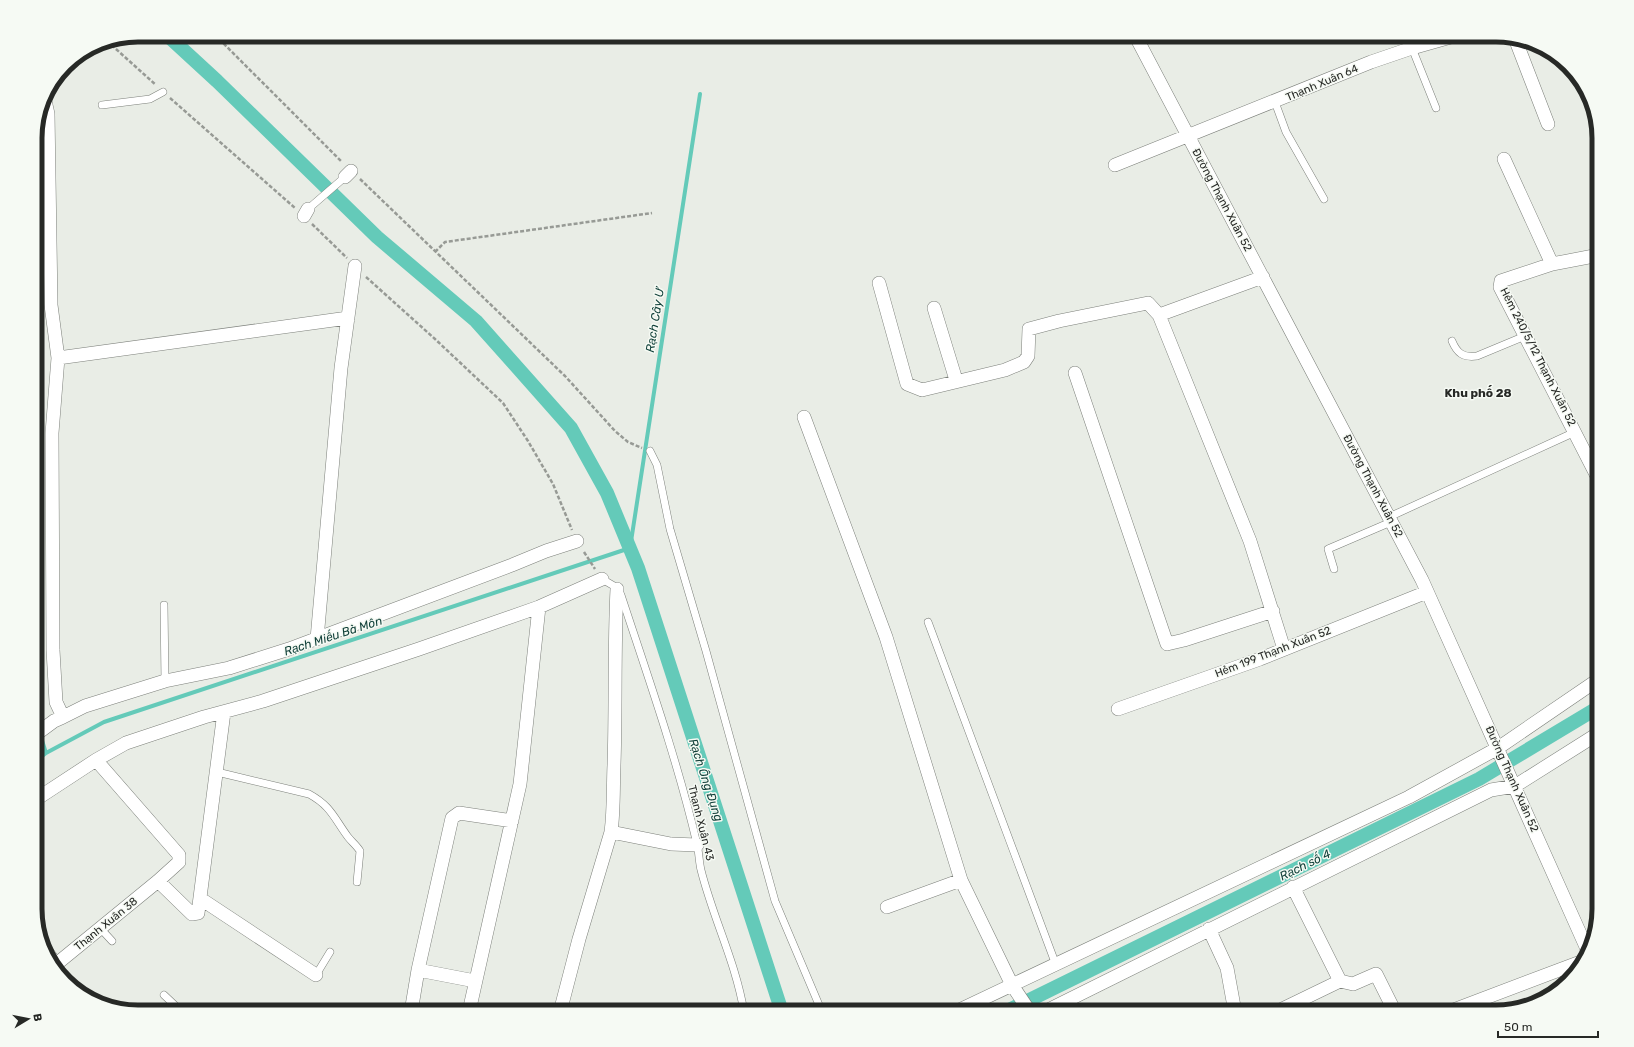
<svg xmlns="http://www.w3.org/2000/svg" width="1634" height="1047" viewBox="0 0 1634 1047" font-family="Rubik,sans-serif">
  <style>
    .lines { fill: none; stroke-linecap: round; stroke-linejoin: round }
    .stream { stroke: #64cab9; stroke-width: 4 }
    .canal { stroke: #64cab9; stroke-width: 14 }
    .service-casing { stroke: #7d807b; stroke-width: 8 }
    .minor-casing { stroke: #7d807b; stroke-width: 14 }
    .path { stroke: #979a95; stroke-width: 2.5; stroke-dasharray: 4 2; stroke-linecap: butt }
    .service { stroke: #fff; stroke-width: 7 }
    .minor { stroke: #fff; stroke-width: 13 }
    .labels { text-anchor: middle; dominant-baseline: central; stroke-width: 3; stroke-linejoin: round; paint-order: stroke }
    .street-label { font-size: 11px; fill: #272926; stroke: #f6faf4 }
    .water-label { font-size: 12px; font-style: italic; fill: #12413a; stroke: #f6faf4 }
    .neighbourhood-label { font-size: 12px; font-weight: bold; fill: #272926; stroke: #f6faf4 }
    .rim { fill: none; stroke: #272926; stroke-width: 5 }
  </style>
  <rect width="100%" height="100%" fill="#e9ede6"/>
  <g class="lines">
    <path class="stream" d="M35 330 38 373 35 685
      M35 718 46 753
      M35 762 46 753 104 722 630 548 700 94"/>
    <path class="canal" d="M167 35 217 81 377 237 476 321 571 428 607 493 638 568 782 1012
      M1005 1012 1479 779 1599 707"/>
    <g class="service-casing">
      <path id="service" d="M1412 48 1436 108
        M1275 102 1286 132 1324 199
        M102 105 150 99 163 92
        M308 209 345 177
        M1452 341C1457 353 1463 358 1477 356L1525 336
        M650 451 657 465 670 529 706 651 775 901 822 1012
        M1389 517 1575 432
        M1334 569 1328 549 1391 522
        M602 579 614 586 621 595C648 677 677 759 697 844 699 852 699 862 701 870 713 918 736 963 744 1012
        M164 605 165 681
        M928 622 1056 965
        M217 772 309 794C331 806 334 818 348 837 352 842 357 846 360 851L357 882
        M100 928 112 941
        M1582 938 1591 934
        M316 975 330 952
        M164 995 182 1012"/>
    </g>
    <g class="minor-casing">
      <path id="minor" d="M1135 35 1422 580 1587 949
        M1516 41 1548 124
        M44 96 48 114 51 305 58 358 52 433 53 650 56 702 63 717 85 706 165 681 229 668 289 649 512 565 546 551 577 541
        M35 134 48 129
        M1504 159 1552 264
        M1115 165 1371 62 1412 48 1458 35
        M345 177 351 171
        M304 216 308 209
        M1599 255 1552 264 1501 281 1500 287 1599 480
        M1263 277 1159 315 1250 541 1284 649
        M879 283 907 384 922 390 1005 370 1024 362 1028 356 1029 329 1059 321 1148 303 1159 315
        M934 308 956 380
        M58 358 348 318
        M1075 373 1167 644 1184 640 1273 611
        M804 417 886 637 961 880
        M617 589C614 648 616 706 614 765 613 788 614 810 611 832L671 844 697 845
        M317 639 341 368 355 266
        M1118 709 1260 659 1427 592
        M35 735 54 721 63 717
        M35 800 96 760 126 743 204 717 263 701 419 649 539 607 602 579
        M158 881 192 914 198 913 224 712
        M201 899 316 975
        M887 907 961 880 1012 985 1030 1012
        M1209 929 1227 968 1235 1012
        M46 951 56 964
        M54 966 158 881 179 862V855L96 760
        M418 970 475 981
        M1340 981 1353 984 1376 974 1395 1012
        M470 1007 520 784 539 607
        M191 1012H195
        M411 1012 418 970 452 818 459 813 512 821
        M560 1012 579 939 611 832
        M955 1012 1409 797 1498 748 1599 679
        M1044 1012 1491 790 1515 786 1599 733
        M1276 1012 1340 981 1293 887
        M1448 1012 1583 961"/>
    </g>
    <path class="path" d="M215 35 342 162
      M107 41 156 85
      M170 98 295 208
      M360 179 565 376 615 431 628 442 642 448
      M312 224 347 258
      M435 252 445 242 652 213
      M366 277 435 339 503 403 528 441 553 484 572 530
      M584 552 595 569"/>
    <use href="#service" class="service"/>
    <use href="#minor" class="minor"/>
  </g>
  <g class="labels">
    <g class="street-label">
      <text transform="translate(1322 83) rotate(-23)">Thạnh Xuân 64</text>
      <text transform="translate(1222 200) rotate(62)">Đường Thạnh Xuân 52</text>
      <text transform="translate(1538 357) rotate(63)">Hẻm 240/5/12 Thạnh Xuân 52</text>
      <text transform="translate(1373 486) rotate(62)">Đường Thạnh Xuân 52</text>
      <text transform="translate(1273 652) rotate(-21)">Hẻm 199 Thạnh Xuân 52</text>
      <text transform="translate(1512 779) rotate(66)">Đường Thạnh Xuân 52</text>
      <text transform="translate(701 823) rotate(76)">Thạnh Xuân 43</text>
      <text transform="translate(106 924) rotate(-39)">Thạnh Xuân 38</text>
    </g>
    <g class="water-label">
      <text transform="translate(655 320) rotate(-81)">Rạch Cây Ư</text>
      <text transform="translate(333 636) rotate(-18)">Rạch Miếu Bà Môn</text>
      <text transform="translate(706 780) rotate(72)">Rạch Ông Đụng</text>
      <text transform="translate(1305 865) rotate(-26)">Rạch số 4</text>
    </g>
    <g class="neighbourhood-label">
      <text x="1478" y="393">Khu phố 28</text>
    </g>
  </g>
  <path d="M0 0H1634V1047H0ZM138 42H1496A96 96 0 0 1 1592 138V909A96 96 0 0 1 1496 1005H138A96 96 0 0 1 42 909V138A96 96 0 0 1 138 42Z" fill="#f6faf4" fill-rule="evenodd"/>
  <path class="rim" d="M138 42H1496A96 96 0 0 1 1592 138V909A96 96 0 0 1 1496 1005H138A96 96 0 0 1 42 909V138A96 96 0 0 1 138 42Z"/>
  <g transform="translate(28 1019) rotate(80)" stroke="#f6faf4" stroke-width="3" paint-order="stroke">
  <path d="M0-3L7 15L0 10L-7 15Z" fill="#272926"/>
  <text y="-6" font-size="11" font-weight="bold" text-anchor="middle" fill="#272926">B</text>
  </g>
  <path d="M1498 1031v6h100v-6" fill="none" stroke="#272926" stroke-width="2"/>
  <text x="1504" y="1031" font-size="12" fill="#272926" stroke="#f6faf4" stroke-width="3" paint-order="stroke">50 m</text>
</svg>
